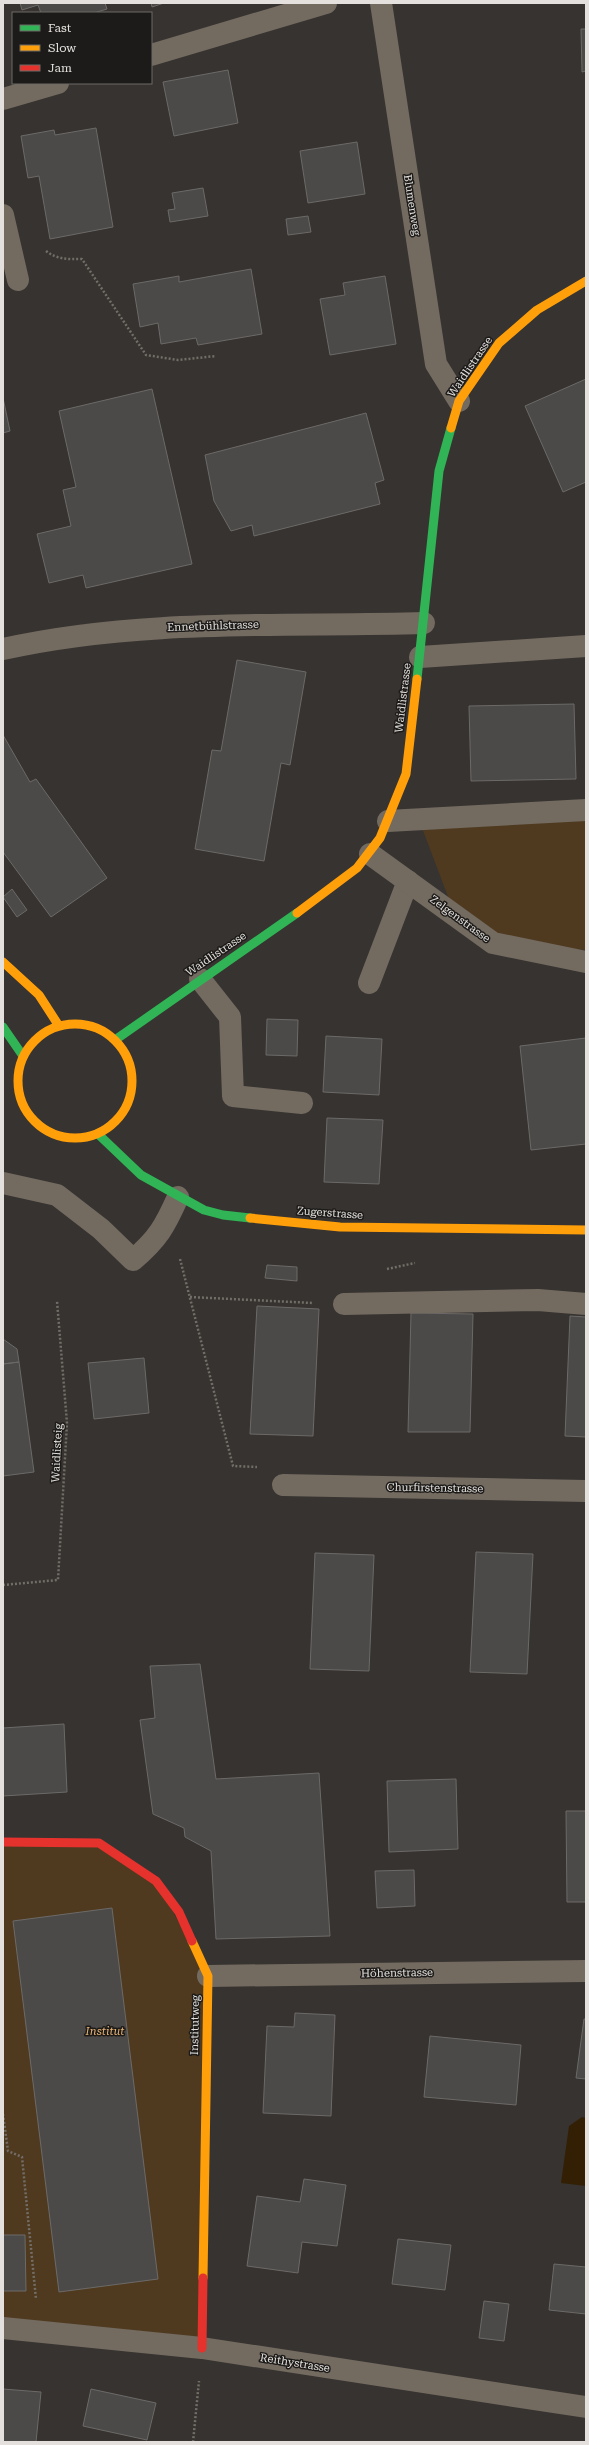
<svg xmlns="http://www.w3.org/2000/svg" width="589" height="2445" viewBox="0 0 589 2445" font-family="'Roboto Serif',serif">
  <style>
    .green { fill: #4f3a20 }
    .water { fill: #331f04 }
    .building { fill: #4c4a48; stroke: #6c6a68 }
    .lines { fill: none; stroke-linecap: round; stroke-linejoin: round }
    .path { stroke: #726d66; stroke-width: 2.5; stroke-dasharray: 2 2; stroke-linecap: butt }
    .lane { stroke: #736a60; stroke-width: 22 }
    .street { stroke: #736a60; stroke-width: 22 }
    .fast { stroke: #30b455; stroke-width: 9 }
    .slow { stroke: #ff9f0a; stroke-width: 9 }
    .jam { stroke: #e5322d; stroke-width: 9 }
    .labels { text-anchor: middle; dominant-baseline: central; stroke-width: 3; stroke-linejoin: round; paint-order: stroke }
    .street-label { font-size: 11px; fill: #e3e0dd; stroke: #1d1b19 }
    .park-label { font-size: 11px; font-style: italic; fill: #e8b475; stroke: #1d1b19 }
  </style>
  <rect width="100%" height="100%" fill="#363330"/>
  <path class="green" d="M586 810V950L493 943 455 915 419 820Z
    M3 1842 99 1843 156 1881 208 1976 202 2348 3 2328Z"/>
  <path class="water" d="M582 2117 586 2118V2186L561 2183 569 2126Z"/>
  <path class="building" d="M20 3H105L107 9 94 13H41L38 5 22 10Z
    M151 3H164L152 7Z
    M581 29H586V71L582 72Z
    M228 70 238 123 174 136 163 82Z
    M96 128 113 227 50 239 39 176 28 178 21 136 54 130 55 135Z
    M357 142 365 194 308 203 300 151Z
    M203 188 208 216 170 222 168 210 175 209 172 193Z
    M308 216 311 232 288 235 286 219Z
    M251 269 262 334 198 345 196 338 161 344 158 323 140 327 133 284 179 276V282Z
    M385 276 396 344 330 355 320 299 345 295 343 283Z
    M586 379V482L563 492 525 406Z
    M152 389 192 564 86 588 83 575 49 583 37 534 71 526 63 490 76 487 59 411Z
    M3 398 10 431 3 433Z
    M366 413 384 480 375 483 380 504 254 536 252 525 231 531 214 501 205 455Z
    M237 660 306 672 290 765 281 763 264 861 195 849 212 750 221 751Z
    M574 704 576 779 471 781 469 706Z
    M3 735 30 782 36 779 107 878 51 917 3 852Z
    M12 889 27 910 17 917 3 897Z
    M267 1019 298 1020 297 1056 266 1055Z
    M326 1036 382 1039 379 1095 323 1092Z
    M586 1038V1144L531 1150 520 1046Z
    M327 1118 383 1120 379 1184 324 1182Z
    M267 1265 297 1267V1281L265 1278Z
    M257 1306 319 1309 313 1436 250 1434Z
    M411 1313 473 1314 470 1432H408Z
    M570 1316 586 1317V1437L565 1436Z
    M3 1339 17 1349 19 1362 3 1364Z
    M144 1358 149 1413 94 1419 88 1363Z
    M19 1362 34 1472 3 1476V1364Z
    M476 1552 533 1554 527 1674 470 1672Z
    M315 1553 374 1555 369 1671 310 1669Z
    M200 1664 216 1779 319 1773 330 1936 216 1939 211 1851 185 1837 184 1828 153 1814 140 1720 155 1718 150 1666Z
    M64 1724 67 1792 3 1796V1728Z
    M456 1779 458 1849 389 1852 387 1781Z
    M566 1811H586V1902H567Z
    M414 1870 415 1906 377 1908 375 1871Z
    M112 1908 158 2279 59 2292 13 1921Z
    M295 2013 335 2015 331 2116 263 2113 267 2026 294 2027Z
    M584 2019H586V2079L576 2078Z
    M430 2036 521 2045 516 2105 424 2097Z
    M304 2179 346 2185 337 2246 302 2242 298 2273 247 2266 257 2196 300 2202Z
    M3 2235H25L26 2291H3Z
    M398 2239 451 2245 445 2290 392 2284Z
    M554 2264 586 2267V2314L549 2310Z
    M484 2301 509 2304 504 2341 479 2338Z
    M3 2389 41 2392 36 2442H3Z
    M91 2389 156 2403 147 2440 83 2426Z"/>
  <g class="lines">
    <path class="path" d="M46 251C58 260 68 259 82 259L146 355 178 360 216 356
      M180 1259 233 1466 257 1467
      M387 1269 415 1263
      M190 1297 313 1303
      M3 1585 58 1580 67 1423 57 1301
      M3 2114 8 2151 22 2157 36 2299
      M193 2442 199 2381"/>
    <path class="lane" d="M3 215 18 280
      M200 979 230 1017 233 1096 302 1103
      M369 983 408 881
      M3 1183 57 1195 101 1229 133 1260C158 1239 165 1226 178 1197
      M344 1304 538 1300 586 1304"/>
    <path class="street" d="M381 3 436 364 459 401
      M151 55 326 3
      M3 99 58 83
      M3 649C142 618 284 627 424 623
      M420 657 586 646
      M388 821 586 810
      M370 854 493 943 586 962
      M283 1485 586 1491
      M208 1976 586 1971
      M3 2328 202 2348 586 2407"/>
    <path class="fast" d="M417 679 439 471 451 428
      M3 1027 23 1056
      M115 1040 297 913
      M98 1134 141 1175 204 1210 223 1215 250 1218"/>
    <path class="slow" d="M451 428 459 401 499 343 537 310 586 281
      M297 913 357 868 380 838 406 774 417 679
      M3 962 39 995 59 1026
      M18 1081a57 57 0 1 1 114 0a57 57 0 1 1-114 0Z
      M250 1218 340 1227 586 1230
      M192 1941 208 1976 203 2278"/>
    <path class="jam" d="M3 1842 99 1843 156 1881 179 1912 192 1941
      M202 2348 203 2278"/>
  </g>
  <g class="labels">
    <g class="street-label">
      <text transform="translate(412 205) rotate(81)">Blumenweg</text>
      <text transform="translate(470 367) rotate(-56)">Waidlistrasse</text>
      <text transform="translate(213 626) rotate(-2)">Ennetbühlstrasse</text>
      <text transform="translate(403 698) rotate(-83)">Waidlistrasse</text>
      <text transform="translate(460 919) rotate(36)">Zelgenstrasse</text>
      <text transform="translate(216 954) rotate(-34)">Waidlistrasse</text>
      <text transform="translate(330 1213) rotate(4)">Zugerstrasse</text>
      <text transform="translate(57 1453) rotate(-87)">Waidlisteig</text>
      <text transform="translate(435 1488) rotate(1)">Churfirstenstrasse</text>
      <text transform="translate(397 1973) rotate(-1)">Höhenstrasse</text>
      <text transform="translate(195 2025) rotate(-89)">Institutweg</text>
      <text transform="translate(295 2363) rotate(9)">Reithystrasse</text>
    </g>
    <g class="park-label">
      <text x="105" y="2031">Institut</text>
    </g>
  </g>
  <rect width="589" height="2445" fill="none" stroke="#e3e0dd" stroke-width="8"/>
  <rect x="12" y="12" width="140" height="72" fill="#1d1b19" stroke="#6c6a67"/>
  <rect x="20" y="25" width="20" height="6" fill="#30b455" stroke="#6c6a67"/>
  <text x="48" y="32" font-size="12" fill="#e3e0dd">Fast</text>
  <rect x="20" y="45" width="20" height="6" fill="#ff9f0a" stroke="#6c6a67"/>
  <text x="48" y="52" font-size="12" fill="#e3e0dd">Slow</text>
  <rect x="20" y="65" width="20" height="6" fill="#e5322d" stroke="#6c6a67"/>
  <text x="48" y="72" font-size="12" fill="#e3e0dd">Jam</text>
</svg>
